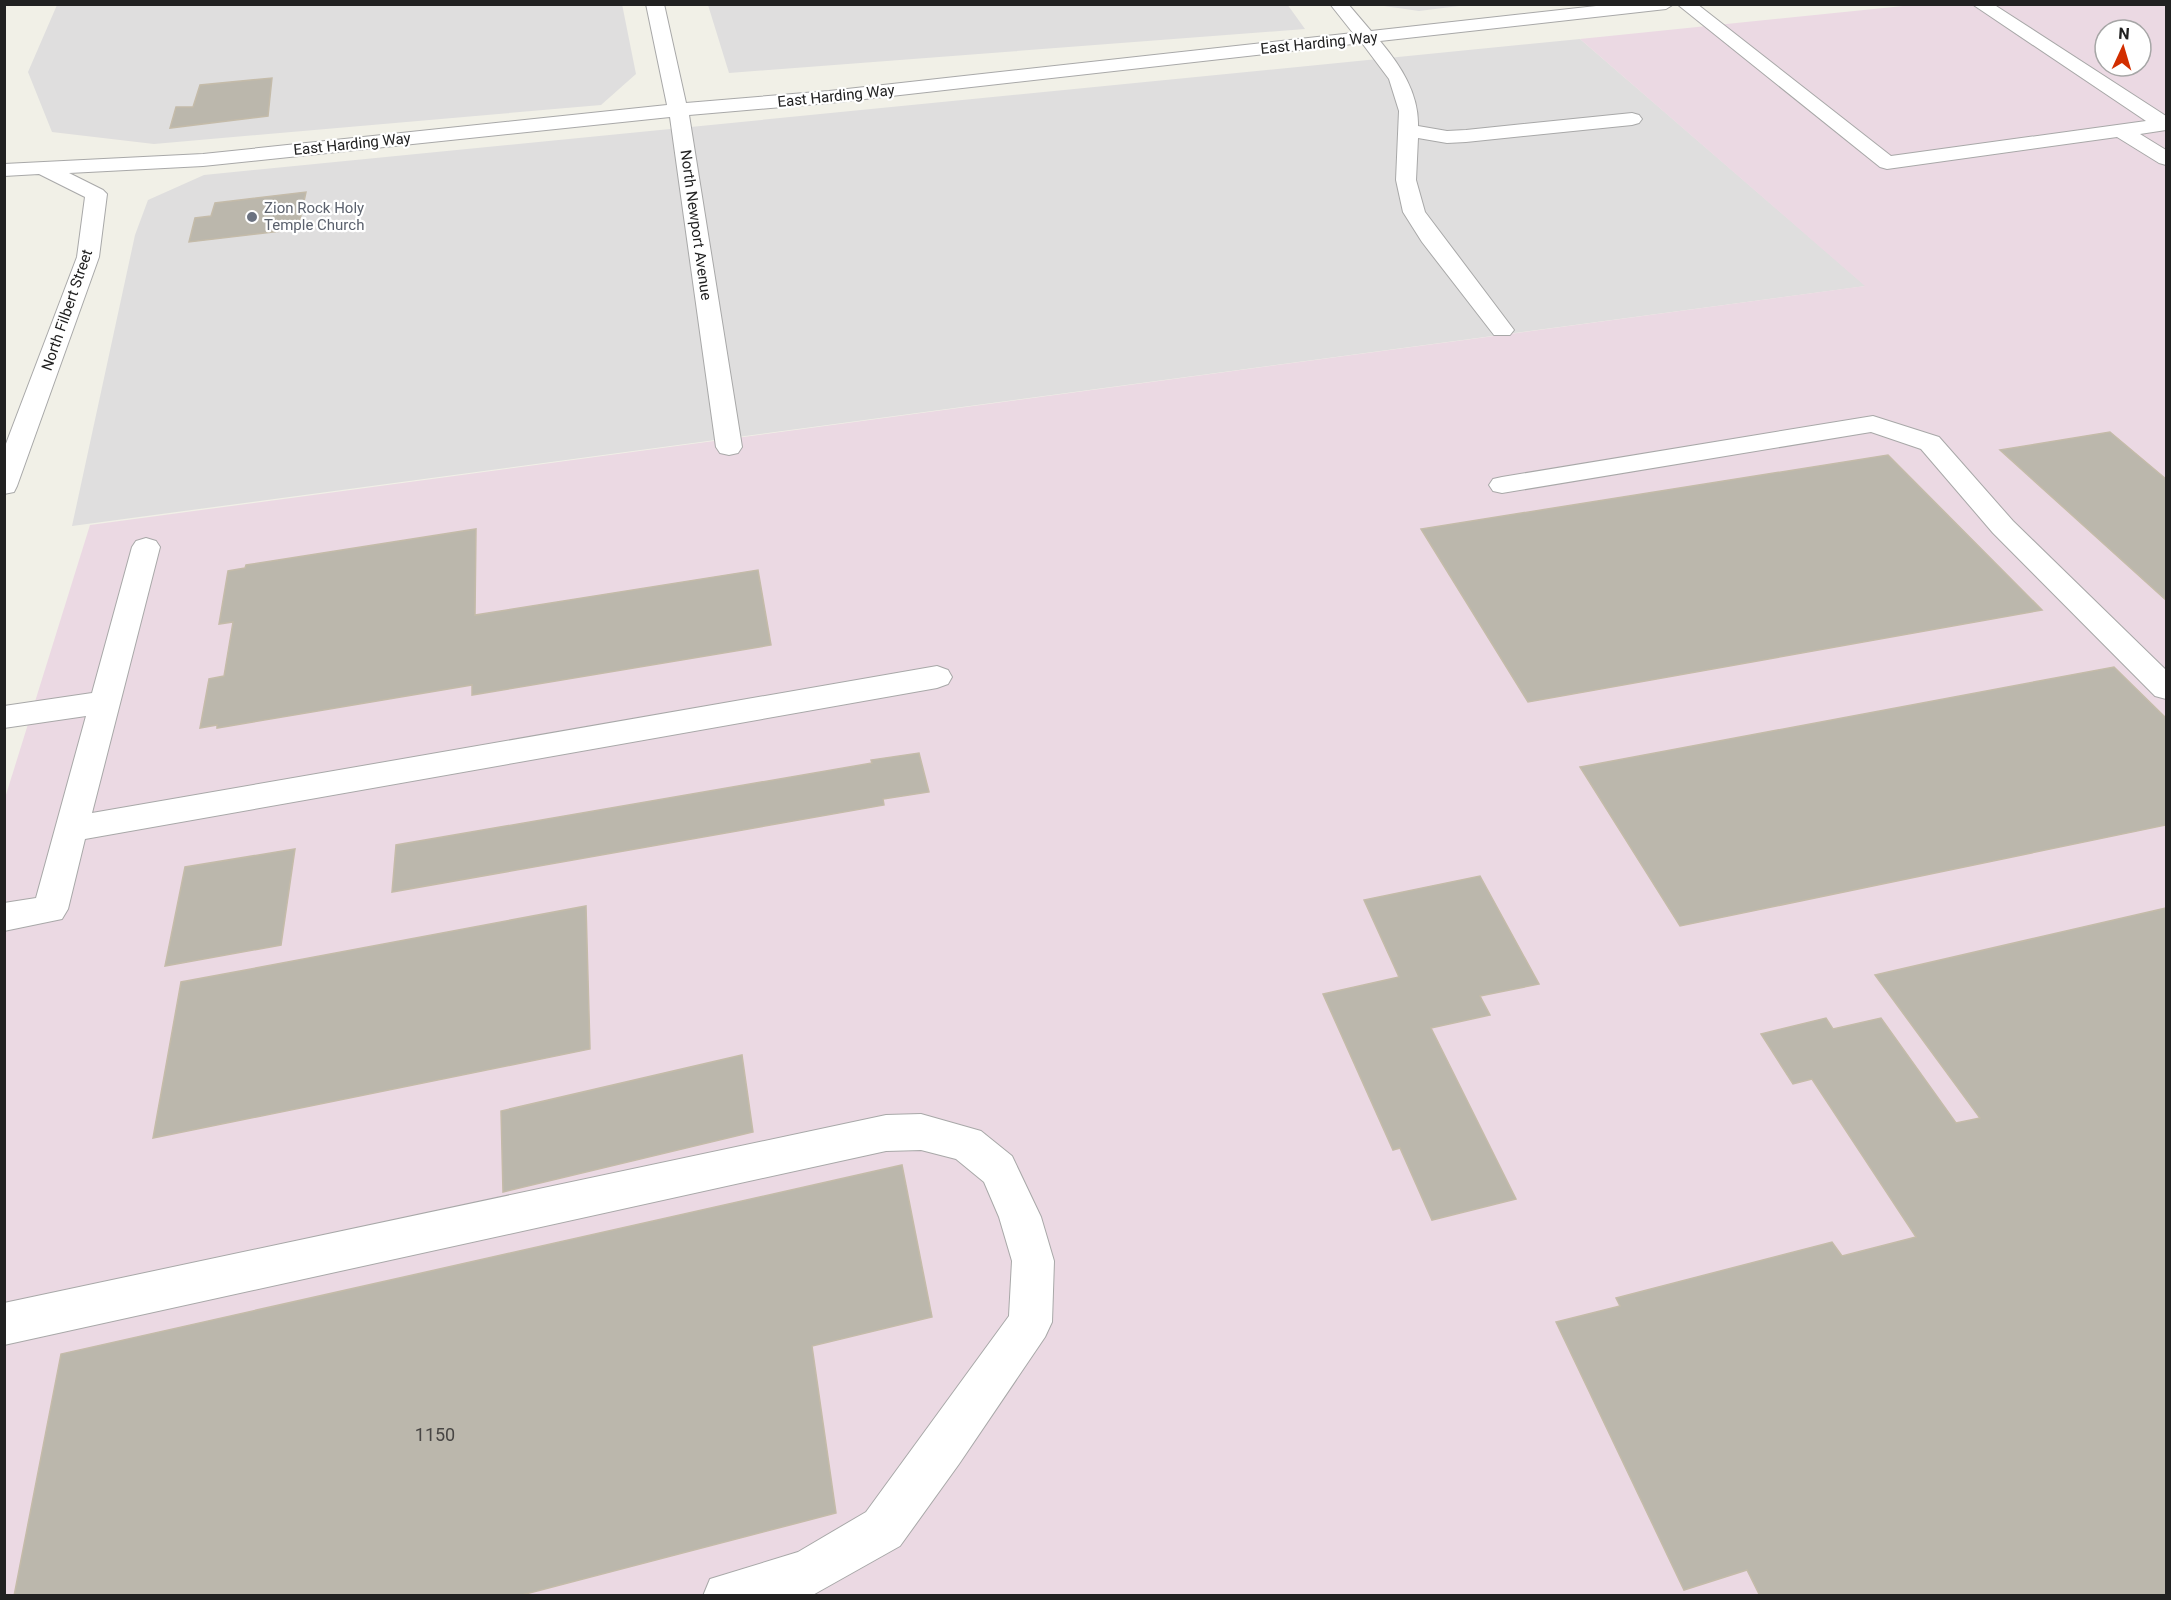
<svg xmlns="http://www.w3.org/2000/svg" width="2171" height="1600" viewBox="0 0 2171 1600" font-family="Roboto,sans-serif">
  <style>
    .residential { fill: #dfdede }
    .industrial { fill: #ebd9e3; fill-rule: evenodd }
    .building { fill: #bbb7ac; stroke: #c4bba9; stroke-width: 1.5 }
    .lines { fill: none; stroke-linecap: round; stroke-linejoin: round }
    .minor-casing { stroke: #a8a8a8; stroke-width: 2 }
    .minor { fill: #fff; fill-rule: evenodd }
    .worship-dot { fill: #6b7280; stroke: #fff; stroke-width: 2 }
    .labels { text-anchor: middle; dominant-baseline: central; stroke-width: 4.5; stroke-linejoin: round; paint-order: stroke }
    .far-street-label { font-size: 15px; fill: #212121; stroke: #fff }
    .far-worship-label { font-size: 15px; fill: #5b616d; stroke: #fff; text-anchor: start }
    .near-number-label { font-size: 18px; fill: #484644 }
  </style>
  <rect width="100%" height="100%" fill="#f1f0e7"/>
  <path class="residential" d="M622 4 636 74 601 105 154 144 52 132 28 72 57 5Z
    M1287 4 1305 29 729 73 708 5Z
    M1377 5H1467L1419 11Z
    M1580 39 1866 286 72 526 135 235 148 200 204 175Z"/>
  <path class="industrial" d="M1913 5H2166V1595L5 1596V798L90 525 1865 286 1580 39ZM2105 30H2141V66H2105Z"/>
  <path class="building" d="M272 78 268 116 170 128 176 107H193L200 85Z
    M306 192 298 229 189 242 195 218 211 216 215 203Z
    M2110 432 2166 479V600L2000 450Z
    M1888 455 2042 610 1528 702 1421 529Z
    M476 529 475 615 758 570 771 645 472 695V685L217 728V725L200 728 209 679 224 676 233 622 219 624 228 571 245 568 246 565Z
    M2114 667 2166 718V825L1680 926 1580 767Z
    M919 753 929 792 883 799 884 805 392 892 396 845 872 763 871 760Z
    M295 849 281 945 165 966 185 867Z
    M1480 876 1539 984 1480 996 1490 1015 1431 1028 1516 1199 1432 1220 1400 1148 1393 1150 1323 994 1399 977 1364 900Z
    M586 906 590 1049 153 1138 181 982Z
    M2166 908V1596H1760L1747 1570 1684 1590 1556 1322 1620 1306 1616 1298 1832 1242 1842 1256 1916 1237 1812 1079 1793 1084 1761 1034 1826 1018 1833 1029 1881 1018 1956 1123 1980 1118 1875 975Z
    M742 1055 753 1132 503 1192 501 1111Z
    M902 1165 932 1317 812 1346 836 1513 518 1596H14L61 1354Z"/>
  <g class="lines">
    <g class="minor-casing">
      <path id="minor" d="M646 4H664L686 103 829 91 1353 33 1330 4H1348L1371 31 1614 4H1674L1666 9 1380 41C1400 65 1419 93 1418 126L1447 131 1466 130 1632 113 1639 115 1642 119 1639 123 1632 125 1466 142 1447 143 1418 138 1416 180 1425 212 1514 330 1510 335H1494L1422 242 1403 212 1396 180 1399 111 1389 79 1362 43 829 103 689 115 742 447 738 453 729 455 720 453 716 447 670 117 203 166 69 173 103 190 107 194 99 257 17 486 14 492 4 494V449L77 257 85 197 39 174 4 176V164L203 154 667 105Z
        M1677 4H1697L1891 156 2146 121 1972 4H1993L2166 116V130L2140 134 2166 150V165L2159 163 2117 137 1887 169 1880 167Z
        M1873 416 1939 437 2013 521 2166 670V699L2155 696 1993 533 1921 449 1871 432 1502 493 1493 491 1489 485 1493 479 1502 477Z
        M146 538 156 541 160 547 92 813 937 666 948 670 952 677 948 684 937 688 85 839 68 909 62 919 4 931V903L36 898 86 716 4 728V706L92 693 132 547 136 541Z
        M921 1114 981 1131 1012 1156 1041 1217 1054 1261 1052 1322 1045 1337 959 1464 900 1546 811 1596H703L710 1579 798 1552 866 1512 1009 1316 1012 1261 999 1217 984 1182 956 1159 921 1150 886 1151 4 1345V1303L886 1115Z"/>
    </g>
    <use href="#minor" class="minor"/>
  </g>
  <circle class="worship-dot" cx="252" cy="217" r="6"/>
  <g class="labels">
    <g class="far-street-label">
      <text transform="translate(1319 43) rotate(-6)">East Harding Way</text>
      <text transform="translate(836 96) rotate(-6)">East Harding Way</text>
      <text transform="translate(352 144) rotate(-6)">East Harding Way</text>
      <text transform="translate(696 225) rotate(82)">North Newport Avenue</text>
      <text transform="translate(67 310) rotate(-71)">North Filbert Street</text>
    </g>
    <g class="far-worship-label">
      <text x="264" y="208">Zion Rock Holy<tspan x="264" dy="17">Temple Church</tspan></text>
    </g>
    <g class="near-number-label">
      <text x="435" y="1434">1150</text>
    </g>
  </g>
  <rect width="2171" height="1600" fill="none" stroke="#212121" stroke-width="12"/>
  <g transform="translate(2123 48) rotate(4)"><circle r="28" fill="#ffffff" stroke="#a6a6a6" stroke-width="1.5"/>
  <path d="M0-4.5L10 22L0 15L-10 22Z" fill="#d22e00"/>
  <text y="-9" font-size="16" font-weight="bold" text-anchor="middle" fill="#212121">N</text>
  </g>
</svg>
